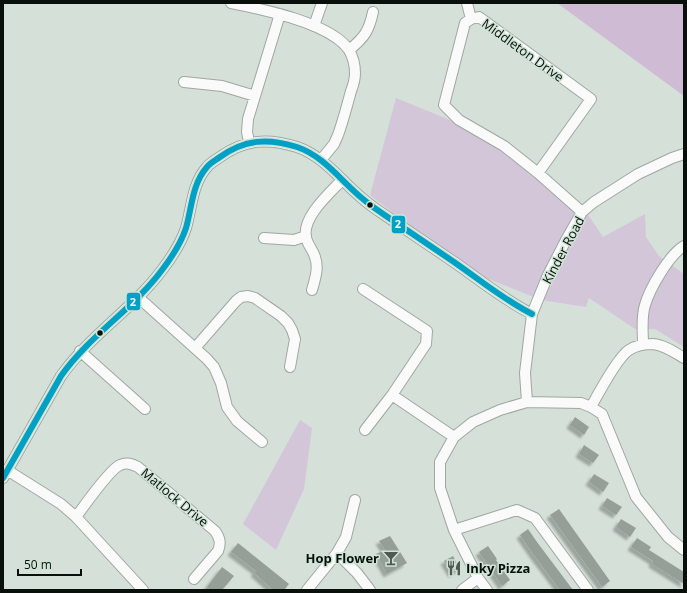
<svg xmlns="http://www.w3.org/2000/svg" width="687" height="593" viewBox="0 0 687 593" font-family="'Open Sans',sans-serif">
  <style>
    .green { fill: #d4c6d9 }
    .forest { fill: #d0bbd5 }
    .building { fill: #969e98; filter: url(#shadow) }
    .lines { fill: none; stroke-linecap: round; stroke-linejoin: round }
    .street-casing { stroke: #9fa7a2; stroke-width: 12 }
    .street { stroke: #f9faf9; stroke-width: 10 }
    .bus-1-casing { stroke: #d0e4d6; stroke-width: 9 }
    .bus-1 { stroke: #00a1c4; stroke-width: 6 }
    .bus-dot { fill: #09100c; stroke: #d0e4d6; stroke-width: 1.5 }
    .labels { text-anchor: middle; dominant-baseline: central; stroke-width: 3; stroke-linejoin: round; paint-order: stroke }
    .street-label { font-size: 13px; fill: #09100c; stroke: #d0e4d6 }
    .poi-label { font-size: 13px; font-weight: bold; fill: #09100c; stroke: #d0e4d6; text-anchor: end }
    .line-badge { stroke: #d0e4d6; stroke-width: 1.5 }
    .badge-label { font-size: 11px; text-anchor: middle; font-weight: bold; fill: #fff }
  </style>
  <defs>
    <filter id="shadow"><feDropShadow dx="-3.5" dy="3.5" stdDeviation="1" flood-color="#0004"/></filter>
  </defs>
  <rect width="100%" height="100%" fill="#d5e0d8"/>
  <path class="green" d="M396 98 455 122 502 151 534 177 587 213 603 237 645 214 646 237 659 256 684 274V347L655 329H635L589 298 586 307 541 300 486 278 397 216 370 195Z
    M300 420 312 428 304 489 276 550 243 524Z"/>
  <path class="forest" d="M557 3H684V96Z"/>
  <path class="building" d="M575 417 589 427 584 435 570 425Z
    M584 445 599 455 593 463 579 454Z
    M594 474 609 483 603 492 589 482Z
    M607 498 622 507 616 515 602 506Z
    M559 509 610 581 602 587 550 515Z
    M621 519 636 528 630 537 616 527Z
    M528 529 537 542 573 590H560L533 554 520 535Z
    M390 536 407 563 387 574 376 554 385 550 379 541Z
    M637 538 651 547 649 550 684 572V584L652 564 653 561 631 547Z
    M238 543 289 584 284 590H273L254 573 256 571 231 552Z
    M488 546 497 559 496 560 510 580 502 586 479 552Z
    M453 556 460 569 452 574 444 561Z
    M222 567 234 576 222 590H210L207 587Z"/>
  <g class="lines">
    <g class="street-casing">
      <path id="street" d="M231 3C262 9 331 23 349 50 353 57 355 65 355 73 355 79 353 86 351 91 347 106 343 121 338 135L334 144 321 160
        M467 3 471 19
        M314 26 322 3
        M349 50C364 38 369 31 373 12
        M184 82 222 86 255 96
        M249 142 247 132 248 119 280 14
        M538 173 591 99 479 17 471 19 465 23 444 105 459 120 504 146 538 173 582 212
        M264 238 294 240 306 236
        M363 289 427 331 426 344 392 395 365 430
        M312 290C315 279 319 268 315 257 313 250 307 244 306 237 302 217 330 193 342 180
        M138 297 207 359 214 367 221 383 227 407 237 421 262 442
        M643 345C643 332 641 317 645 305 650 288 669 255 684 246
        M195 348 236 301 241 297 248 296 255 298 281 316 288 323 292 330 295 339 290 367
        M80 351 145 409
        M392 395 454 437
        M527 402 525 373 532 314 548 275 566 240 582 212 594 202 638 174 672 158 684 154
        M591 407C598 394 618 357 629 350 635 346 645 344 653 344 664 345 674 352 684 358
        M7 470 61 504 76 517 143 590
        M3 478 61 376C90 335 133 309 162 270 172 257 181 243 186 228 192 207 192 184 207 167 210 163 216 160 220 157 245 139 268 138 297 147 324 156 342 182 363 199 372 207 382 213 392 220 413 234 433 248 454 262 480 280 504 300 532 314
        M76 517C84 506 110 469 120 465 127 462 132 464 138 467L215 531C220 538 221 543 218 551L194 579
        M454 530 517 510 535 518 588 590
        M337 553 357 573 370 590
        M307 590 337 553 346 537 355 500
        M462 590 478 578
        M487 590 478 578 454 530 440 488V462L454 437 473 422 500 410 527 402 581 403 591 407 602 414 636 497 668 537 684 550"/>
    </g>
    <use href="#street" class="street"/>
    <g class="bus-1-casing">
      <path id="bus-1" d="M3 478 61 376C90 335 133 309 162 270 172 257 181 243 186 228 192 207 192 184 207 167 210 163 216 160 220 157 245 139 268 138 297 147 324 156 342 182 363 199 372 207 382 213 392 220 413 234 433 248 454 262 480 280 504 300 532 314"/>
    </g>
    <use href="#bus-1" class="bus-1"/>
  </g>
  <defs>
    <g id="bar-bare" transform="scale(1.2)"><path d="M-6-5H6L.8 .8V4.5H3.5V6h-7V4.5H-.8V.8Z" fill="#505953" stroke="#d0e4d6" stroke-width="2.5" paint-order="stroke"/></g>
    <g id="restaurant-bare" transform="scale(1.2)"><path d="M-5-6h1v4h1v-4h1v4h1v-4h1v5L-1.5 .5V6h-2V.5L-5-1ZM5-6V6H3V1.5H1.5Q1.5-4 5-6Z" fill="#505953" stroke="#d0e4d6" stroke-width="2.5" paint-order="stroke"/></g>
  </defs>
  <g fill-rule="evenodd">
    <use href="#bar-bare" x="391" y="558"/>
    <use href="#restaurant-bare" x="454" y="568"/>
  </g>
  <g class="bus-dot">
    <circle cx="370" cy="205" r="3.5"/>
    <circle cx="100" cy="333" r="3.5"/>
  </g>
  <g class="labels">
    <g class="street-label">
      <text transform="translate(523 50) rotate(36)">Middleton Drive</text>
      <text transform="translate(563 250) rotate(-62)">Kinder Road</text>
      <text transform="translate(175 497) rotate(40)">Matlock Drive</text>
    </g>
    <g class="poi-label">
      <text x="379" y="558">Hop Flower</text>
      <text x="466" y="568" text-anchor="start">Inky Pizza</text>
    </g>
  </g>
  <g class="line-badge">
    <rect x="391" y="215" width="15" height="19" rx="4" fill="#00a1c4"/>
    <rect x="126" y="292" width="15" height="19" rx="4" fill="#00a1c4"/>
  </g>
  <g class="badge-label">
    <text x="398" y="228">2</text>
    <text x="133" y="306">2</text>
  </g>
  <rect width="687" height="593" fill="none" stroke="#09100c" stroke-width="8"/>
  <path d="M18 569v6h63v-6" fill="none" stroke="#09100c" stroke-width="2"/>
  <text x="24" y="569" font-size="12" fill="#09100c" stroke="#d0e4d6" stroke-width="3" paint-order="stroke">50 m</text>
</svg>
